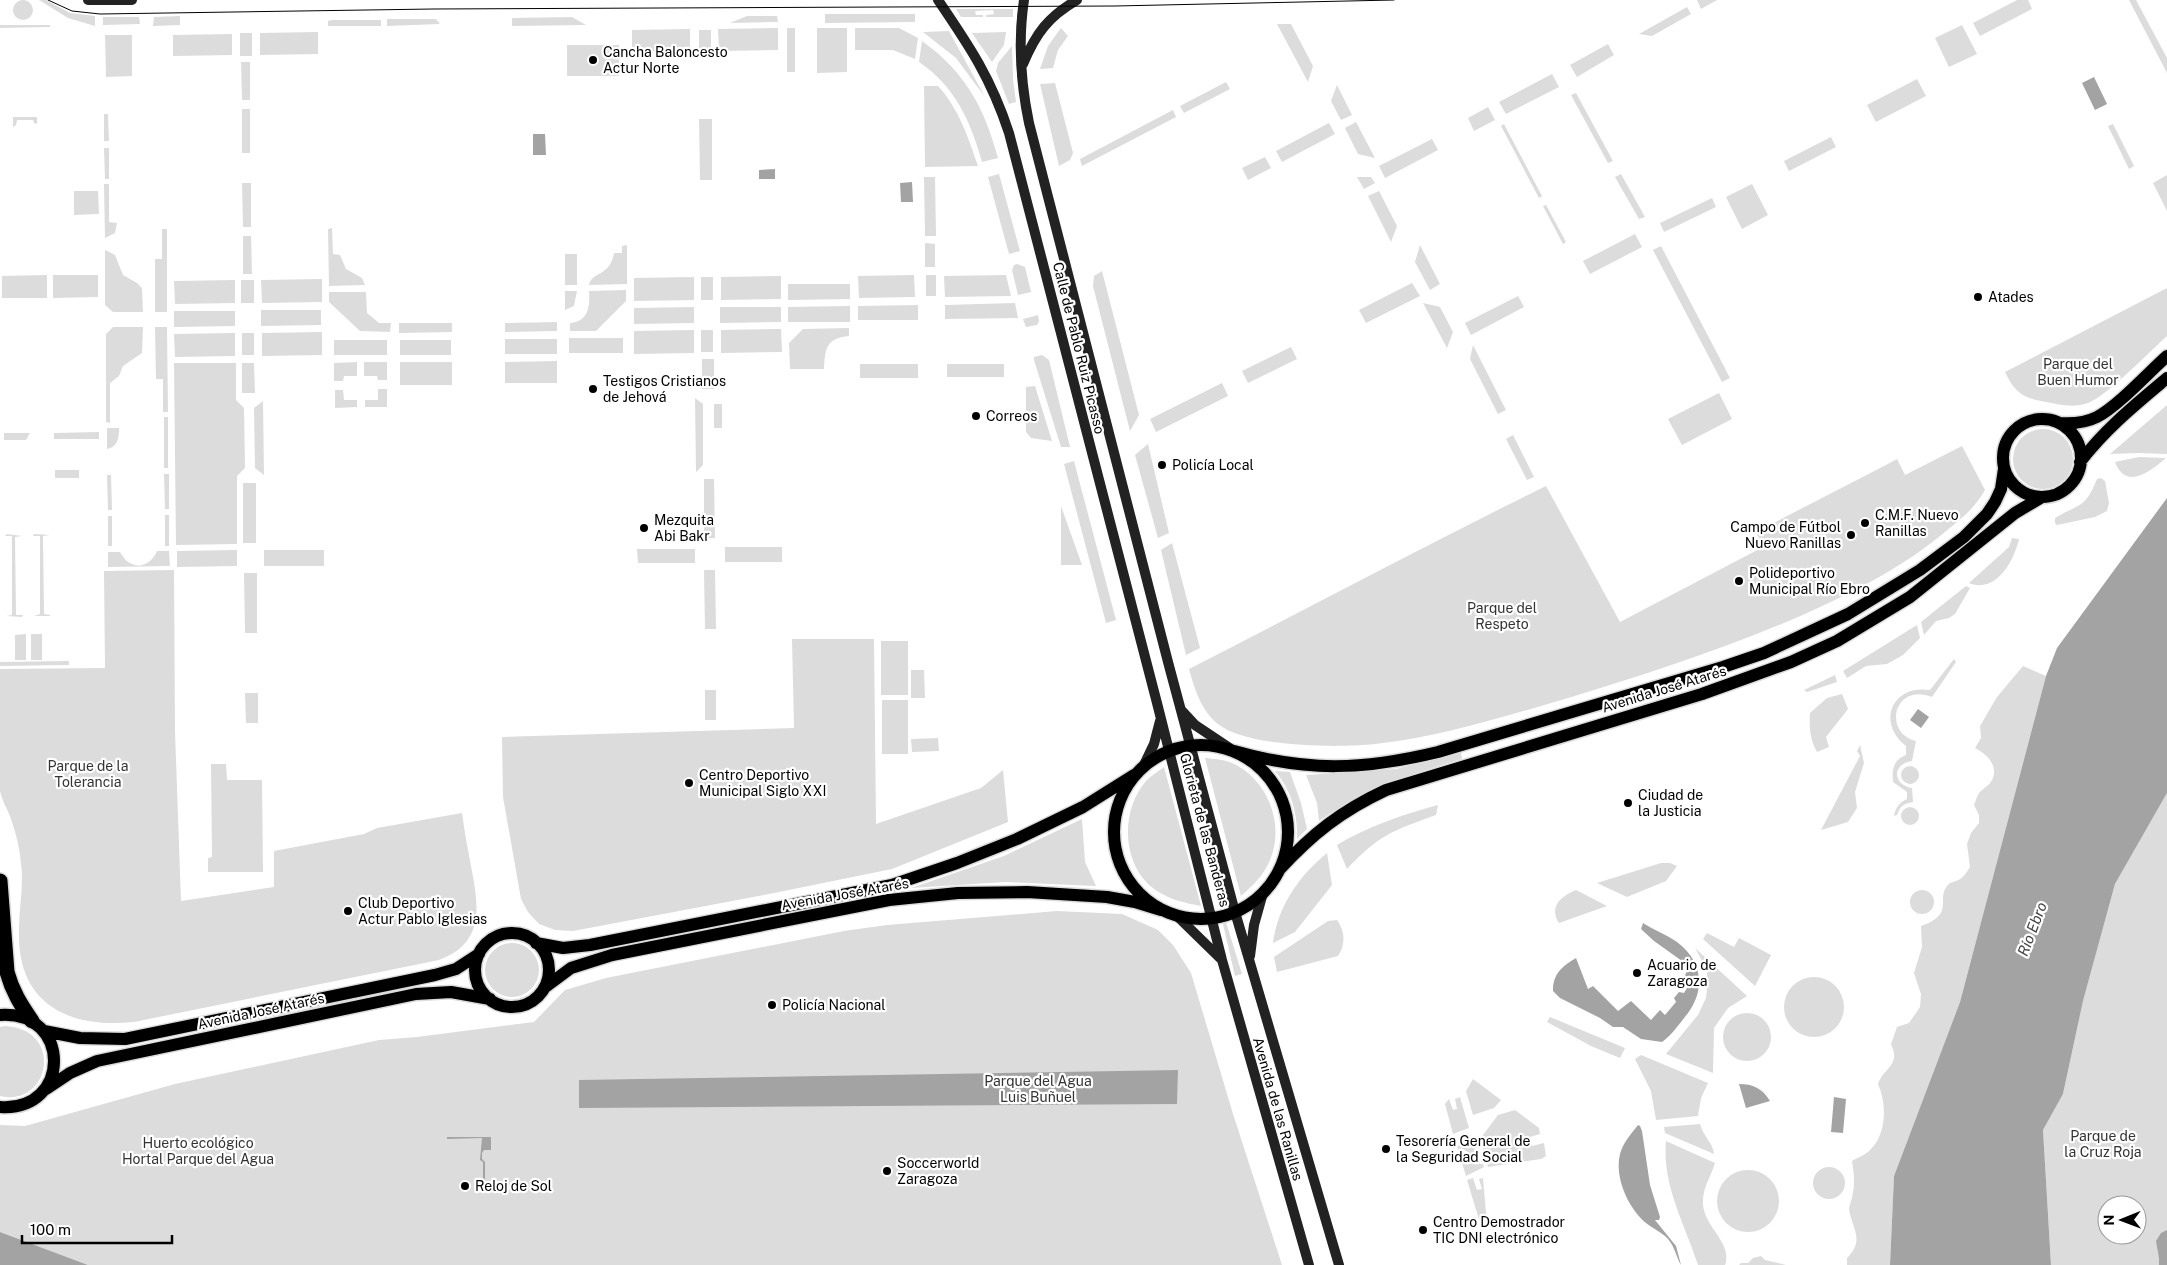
<svg xmlns="http://www.w3.org/2000/svg" width="2167" height="1265" viewBox="0 0 2167 1265" font-family="'Public Sans',sans-serif">
  <style>
    .green { fill: #dcdcdc; fill-rule: evenodd }
    .water { fill: #a3a3a3 }
    .lines { fill: none; stroke-linecap: round; stroke-linejoin: round }
    .primary-casing { stroke: #dbdbdb; stroke-width: 15 }
    .motorway-casing { stroke: #dbdbdb; stroke-width: 18 }
    .secondary { stroke: #222; stroke-width: 10 }
    .primary { stroke: #000; stroke-width: 12 }
    .motorway { stroke: #000; stroke-width: 15 }
    .tram { stroke: #000; stroke-width: 1 }
    .poi-dot { fill: #000; stroke: #fff; stroke-width: 2 }
    .labels { text-anchor: middle; dominant-baseline: central; stroke-width: 4.5; stroke-linejoin: round; paint-order: stroke }
    .poi-label { font-size: 14px; fill: #000; stroke: #fff; text-anchor: start }
    .street-label { font-size: 14px; fill: #000; stroke: #fff }
    .park-label { font-size: 14px; fill: #333; stroke: #fff }
    .water-label { font-size: 15px; font-style: italic; fill: #444; stroke: #fff }
  </style>
  <rect width="100%" height="100%" fill="#fff"/>
  <path class="green" d="M39 0H46L70 13 95 16V26L68 18Z
    M1697 0H1717L1701 9Z
    M2017 0H2028L2032 9 1980 36 1973 23Z
    M2129 0H2136L2167 58V73Z
    M13 10a10 10 0 1 1 20 0a10 10 0 1 1-20 0Z
    M1687 7 1691 14 1652 36 1639 34Z
    M956 9H1013V17H986V15L994 14 993 10 975 11 976 15H983V17H961Z
    M825 14H915V22L825 23Z
    M180 16V25L153 26 154 17Z
    M747 16H777L778 22 730 23Z
    M103 17H139L140 24 103 25Z
    M572 17 586 25 512 26V18Z
    M387 19H436L440 24 387 26Z
    M332 20H381V26H328V21Z
    M1277 24H1291L1313 66 1308 82Z
    M0 25H49L51 27 0 28Z
    M1962 25 1977 54 1949 67 1935 38Z
    M778 28V50L719 51 718 29Z
    M787 28H795V72H787Z
    M817 28H847V72L817 73Z
    M855 28H899L918 38 915 59 893 50H855Z
    M1061 28 1068 36 1058 50 1053 68 1040 69 1048 46Z
    M690 29V51L632 52V30Z
    M699 30H711V51H699Z
    M949 31 985 97 956 58 923 32Z
    M318 32V54L260 55V33Z
    M1006 32 1004 45 992 62 972 33Z
    M240 33H252V56H240Z
    M232 34V55L173 56V35Z
    M105 35H132V76L106 77Z
    M922 41C966 73 984 107 998 158L982 162C971 122 955 86 919 62Z
    M1608 44 1614 55 1577 77 1570 65Z
    M567 45H619V76H567Z
    M1012 46 1013 79 1016 102 1009 104 996 71 998 63Z
    M241 62H250V100H242Z
    M1552 74 1559 87 1506 114 1499 102Z
    M1917 79 1926 96 1876 122 1867 105Z
    M1226 82 1230 89 1184 113 1180 106Z
    M1055 83 1073 153 1070 160 1059 166 1040 84Z
    M1337 85 1352 115 1341 120 1331 101Z
    M924 86H938C959 109 968 137 978 166L925 167Z
    M1576 93 1613 161 1608 163 1571 95Z
    M1488 107 1495 120 1474 131 1468 118Z
    M242 109H250V153H242Z
    M1173 110 1176 117 1082 166 1080 159Z
    M104 114H108L109 141H104Z
    M13 117H37V124L34 123 33 120H17L16 125 13 127Z
    M699 119H712V180H700Z
    M1356 122 1375 158 1358 154 1345 128Z
    M1329 123 1335 134 1282 162 1276 151Z
    M1504 124 1542 196 1539 198 1501 126Z
    M2113 124 2134 166 2129 169 2108 126Z
    M1831 137 1836 147 1789 171 1784 161Z
    M1432 139 1438 150 1385 178 1379 166Z
    M104 148H109V179H105Z
    M1265 157 1271 168 1248 180 1242 168Z
    M999 174 1020 251 1009 254 988 177Z
    M1621 174 1645 217 1639 219 1615 177Z
    M2167 175V211L2153 183Z
    M924 177H935L936 236H925Z
    M1357 177H1371L1375 183 1364 189Z
    M242 183H251V227H243Z
    M104 184H109V222L117 223 115 233 105 238Z
    M1752 184 1768 215 1742 229 1726 197Z
    M74 191H98L99 214 74 215Z
    M1379 191 1397 226 1391 242 1368 196Z
    M1712 198 1716 207 1664 232 1660 223Z
    M1546 205 1566 242 1563 244 1543 206Z
    M332 228 333 254 340 255 346 269 362 278 365 285 329 286 328 229Z
    M162 229H167V312H155V259H162Z
    M1635 234 1642 247 1590 274 1583 261Z
    M243 236H251L252 274H243Z
    M925 243 935 244V267H925Z
    M627 245V284L589 285C592 271 610 277 614 253H622V246Z
    M1420 245 1440 284 1430 290 1415 262Z
    M1661 246 1730 378 1722 382 1653 250Z
    M105 250 115 255 123 275 137 283 142 288 143 312H113L105 305Z
    M565 254H577V285H565Z
    M1017 264 1025 267 1031 292 1018 295 1012 270 1014 265Z
    M1102 271 1139 415 1130 431 1093 286 1094 276Z
    M47 275V298H2V276Z
    M53 275H98V297L53 298Z
    M914 275 915 297 859 298 858 276Z
    M926 275H936V296H926Z
    M1006 275 1011 296 945 297 944 276Z
    M781 276V299L721 300V277Z
    M694 277V300L634 301V278Z
    M701 277H713V300H701Z
    M322 279V302L262 303 261 280Z
    M235 280V303L175 304 174 281Z
    M241 280H254V303H241Z
    M1412 283 1420 296 1366 323 1359 310Z
    M788 284H850V299L788 300Z
    M2167 288V336C2150 351 2107 396 2088 403 2074 408 2060 405 2046 402 2023 398 2015 393 2005 372Z
    M626 290V301L596 331H570V323C589 321 590 306 589 291Z
    M565 291H577L574 306 565 310Z
    M329 292H366L367 313 379 323H391L390 332 360 331 329 302Z
    M1518 296 1524 307 1471 335 1465 323Z
    M1015 303 1018 318 945 319V305Z
    M1423 303 1440 307 1453 332 1447 348Z
    M918 305V320H858V306Z
    M850 306V322H788V307Z
    M694 307V323L634 324V308Z
    M720 307H781V322L720 323Z
    M261 310H321V325L261 326Z
    M174 311H235V326L174 327Z
    M1038 315 1039 321 1037 325 1026 327 1023 319Z
    M557 322V331L505 332V323Z
    M399 323H452V332L399 333Z
    M113 327H143L142 353 123 366 119 376 110 383V423L106 422V334Z
    M155 327H167L168 412H163V379H156Z
    M849 328V336C826 338 825 349 824 369H790L789 343 803 329Z
    M781 329 782 352 721 353V330Z
    M694 330V353L634 354V331Z
    M701 330H713V352H701Z
    M322 332V355L262 356V333Z
    M235 333V356L175 357 174 334Z
    M242 333H254V355H242Z
    M569 338H623V353H569Z
    M505 339H557V354H505Z
    M334 340H387V355H334Z
    M400 340H451V355H400Z
    M1473 345 1506 410 1498 414 1470 359Z
    M1291 347 1297 359 1248 383 1242 371Z
    M1042 355 1049 360 1070 447H1061L1034 360V357Z
    M702 359H714V389H702Z
    M557 361V383H505V362Z
    M357 362V376H344L343 381H334V363Z
    M364 362H387V380H378L377 376H364Z
    M400 362H452V385H400Z
    M174 363H236V400L244 408 245 468 237 476V544L176 545Z
    M242 363H254L255 393H242Z
    M860 364H918V378H860Z
    M947 364H1004V377H947Z
    M1222 383 1228 396 1156 432 1150 419Z
    M1035 386 1052 441 1031 438 1026 432V387Z
    M378 389H387V407H365V400H378Z
    M335 390H343L344 400H357V407L335 408Z
    M1719 393 1732 419 1682 445 1668 419Z
    M695 398 703 404V465L696 472Z
    M263 401 264 475 255 468 254 408Z
    M714 404H722V428H714Z
    M2167 405V454L2138 453 2110 454Z
    M164 417H168V468H164Z
    M107 428H119C119 438 118 447 107 449Z
    M2013 459a30 30 0 1 1 60 0a30 30 0 1 1-60 0Z
    M99 432V439H54V433Z
    M4 433H30L26 440H4Z
    M1513 435 1534 477 1527 480 1506 439Z
    M1148 444 1169 533 1158 538 1135 455Z
    M1962 446 1985 490C1973 510 1963 517 1945 532 1907 564 1863 587 1818 608 1737 645 1653 672 1568 698 1506 716 1440 737 1375 744 1339 748 1256 747 1224 728 1203 716 1195 691 1189 669 1308 608 1426 545 1546 486L1620 622 1763 547 1756 532 1886 465 1897 459 1905 475Z
    M2139 457 2166 458C2151 471 2126 491 2115 462Z
    M1074 461 1116 620 1106 623 1064 464Z
    M55 470H79V478H55Z
    M164 474H169V509H165Z
    M107 475H111L112 510H108Z
    M2101 478 2105 481 2109 503 2107 511 2095 517 2057 525 2055 523V518C2080 503 2085 509 2097 479Z
    M704 479H714L715 538H704Z
    M243 483H256V543H243Z
    M1061 506 1082 565H1061Z
    M165 515H169V546H165Z
    M108 516H112V546H108Z
    M7 534 22 536 15 537 16 615H23L22 617 6 616 12 615V536H5Z
    M34 534 50 535 43 536 44 614 50 615V616H34L40 614V536H33Z
    M2012 538 2019 539C2014 561 1996 594 1969 583L2009 547Z
    M1172 543 1200 648 1186 655 1161 550Z
    M725 547H782V562H725Z
    M637 549H695V563H638Z
    M237 550V566L177 567V551Z
    M264 550H324V566H264Z
    M157 551H169L170 566 108 567V552H120C129 570 149 570 157 551Z
    M174 570 175 731 181 901 274 887V851L364 834 377 828 462 813C464 827 466 841 469 855 476 896 491 941 439 960L134 1022C67 1029 16 1003 19 929 19 907 24 886 21 864 20 850 16 833 11 819 8 810 2 801 0 791 0 781 0 768 0 757 0 728 0 698 0 669L105 668 104 571Z
    M704 570H715L716 629H705Z
    M244 573H257V633H245Z
    M1966 586 1970 588 1955 614 1949 618 1936 621 1924 635 1921 622Z
    M1917 625 1920 638 1903 655 1887 664 1866 666 1847 678 1843 671Z
    M26 634V660H15V635Z
    M31 634H42V660H31Z
    M792 639H874L876 824 981 788 1003 770 1008 822 892 869 774 893 573 931 555 930 539 924 528 912 521 899 503 797 502 737 794 728Z
    M881 641H908V695H881Z
    M1954 659 1956 662 1932 697C1894 682 1882 733 1916 741L1912 761C1892 764 1892 784 1912 788L1913 802C1903 804 1900 806 1897 815L1894 816C1896 807 1899 803 1907 799V792L1893 782C1892 769 1893 760 1906 755V746C1876 723 1892 684 1930 690Z
    M69 661V665L0 666V662Z
    M2023 666 2046 676 1960 1002 1894 1176 1890 1265H1847V1258C1866 1239 1851 1228 1849 1208 1855 1190 1855 1179 1852 1161 1857 1158 1865 1155 1869 1151 1887 1135 1887 1104 1878 1084 1884 1067 1901 1066 1891 1044L1897 1027 1909 1023 1920 1007 1921 994 1914 973 1922 947 1921 926C1957 914 1934 898 1949 884 1951 882 1954 882 1956 881 1963 879 1966 873 1970 867L1967 844 1971 833 1979 823V815L1974 805C1976 801 1977 794 1981 791 1985 787 1989 786 1992 780 1999 766 1987 754 1975 748L1981 738 1980 726 1997 697Z
    M911 670H924L925 698H911Z
    M1835 675 1837 682 1807 692 1804 690Z
    M705 690H716V720H705Z
    M245 693H258V723H246Z
    M1842 694 1848 709 1826 737 1829 747 1817 752C1810 740 1809 727 1810 713L1827 698Z
    M882 700H908V754H882Z
    M938 738 939 751 912 752 911 739Z
    M1860 745 1864 763 1855 792 1857 808 1848 822 1821 830 1860 756 1857 751Z
    M1461 752 1462 759C1408 775 1366 788 1319 821L1317 803 1306 775 1396 769Z
    M1205 758C1214 759 1223 759 1232 763 1270 780 1288 831 1266 868 1260 879 1250 888 1241 896Z
    M211 764H226L227 780H262L263 872H208V858L212 857Z
    M1901 775a9 9 0 1 1 18 0a9 9 0 1 1-18 0Z
    M1164 767 1201 906C1185 903 1171 900 1157 891 1122 868 1119 812 1146 781 1151 776 1158 771 1164 767Z
    M1275 771 1290 772 1301 803 1307 829 1297 839C1298 813 1291 790 1275 771Z
    M2167 793V1265H2051L2043 1130 2063 1094 2083 1001 2115 884ZM2107 1205H2137V1235H2107Z
    M1438 805 1436 815C1392 831 1380 834 1347 869L1337 845C1368 826 1402 815 1438 805Z
    M1901 816a9 9 0 1 1 18 0a9 9 0 1 1-18 0Z
    M1082 819 1085 862 1096 886 1005 882 911 888 1004 856Z
    M1327 853 1332 885 1295 932 1273 943C1278 906 1299 876 1327 853Z
    M1661 863H1670L1677 866 1666 881 1627 897 1597 883Z
    M1910 902a12 12 0 1 1 24 0a12 12 0 1 1-24 0Z
    M1576 890 1607 906 1559 923C1548 906 1562 896 1576 890Z
    M1057 911 1122 914 1158 930 1173 945 1191 973 1233 1114 1282 1265H88L0 1232V1125L25 1126 175 1084 379 1040 417 1037 534 1022 565 990 606 978 844 931 887 925Z
    M1337 920C1345 931 1346 944 1338 956L1277 972 1274 957 1328 921Z
    M1226 922 1242 974 1235 976 1223 924Z
    M1707 933 1734 947 1739 938 1771 955 1755 986 1703 939Z
    M485 970a27 27 0 1 1 54 0a27 27 0 1 1-54 0Z
    M1695 948 1747 996 1728 1008 1714 1028 1713 1073 1666 1054 1698 1015 1706 998 1708 981 1706 968Z
    M1784 1007a30 30 0 1 1 60 0a30 30 0 1 1-60 0Z
    M1723 1037a24 24 0 1 1 48 0a24 24 0 1 1-48 0Z
    M1550 1017 1625 1048 1620 1058 1591 1046 1547 1022Z
    M5 1026C65 1029 50 1108 0 1096V1027Z
    M1641 1055 1708 1083 1701 1098 1698 1116 1656 1120 1651 1091 1635 1059Z
    M1473 1079 1501 1100 1494 1108 1473 1115 1466 1091Z
    M1460 1097 1469 1128 1453 1134 1445 1104 1449 1099 1453 1110 1457 1109 1455 1099Z
    M1515 1110 1539 1128 1540 1134 1530 1137 1532 1146 1544 1143 1546 1156 1541 1159 1488 1167 1480 1139 1498 1115Z
    M1700 1124C1703 1136 1713 1143 1714 1154L1665 1133 1664 1127Z
    M1666 1141 1715 1163C1711 1177 1702 1188 1703 1204 1704 1227 1733 1243 1725 1265H1698C1685 1224 1662 1186 1666 1141Z
    M1473 1142 1480 1164H1483L1484 1167 1466 1176 1457 1146ZM1461 1148 1468 1152 1473 1161 1468 1162 1462 1157 1460 1151Z
    M1813 1183a16 16 0 1 1 32 0a16 16 0 1 1-32 0Z
    M1717 1201a31 31 0 1 1 62 0a31 31 0 1 1-62 0Z
    M1473 1178 1477 1190 1482 1189 1479 1179 1483 1178 1487 1224 1481 1226 1467 1180Z
    M1761 1256 1765 1260 1786 1265H1739L1741 1263H1748L1753 1258Z"/>
  <path class="water" d="M2094 77 2107 104 2095 110 2082 83Z
    M533 134H545L546 155H533Z
    M775 169V179H759V170Z
    M912 182 913 202H901L900 183Z
    M2167 498V793L2115 884 2083 1001 2063 1094 2043 1130 2051 1265H1890L1894 1176 1960 1002 2046 676 2057 648Z
    M1918 709 1929 717 1921 728 1910 720Z
    M1643 923C1654 930 1667 935 1677 942 1702 961 1706 988 1688 1013 1679 1024 1673 1034 1662 1042L1641 1039 1623 1027H1613L1600 1018 1560 998 1553 991C1553 974 1561 967 1576 958L1588 989 1593 986 1618 1011 1631 1001 1651 1020 1660 1010 1665 1015 1676 1002 1674 998 1679 992 1684 993 1690 983 1683 980 1689 966 1654 941 1641 929Z
    M1178 1070 1177 1104 579 1108V1080Z
    M1739 1084C1753 1084 1762 1088 1770 1101L1746 1108Z
    M1834 1097 1846 1099 1843 1133 1831 1132Z
    M1638 1125 1640 1126 1642 1131 1650 1185 1660 1217 1659 1220H1655L1676 1246 1681 1265C1677 1259 1675 1247 1668 1239 1662 1232 1653 1229 1646 1223 1629 1209 1614 1178 1620 1154 1623 1143 1631 1134 1638 1125Z
    M447 1137H491V1150H484L482 1153V1159L485 1162V1187H483V1162L480 1160 482 1138 447 1139Z
    M2167 1230V1265H2159V1258L2156 1241 2161 1233Z
    M0 1232 88 1265H0Z"/>
  <g class="lines">
    <g class="primary-casing">
      <path id="primary" d="M2003 458a39 39 0 1 1 78 0a39 39 0 1 1-78 0Z
        M2059 423C2072 424 2085 423 2097 417 2118 406 2148 373 2167 356
        M2080 462C2105 429 2136 404 2167 378
        M1114 832a87 87 0 1 1 174 0a87 87 0 1 1-174 0Z
        M1234 751C1308 772 1363 770 1438 752L1723 667 1764 653 1848 614 1920 570 1964 537 1987 514 1995 502 2001 489 2004 469
        M1279 870C1312 834 1341 811 1386 790L1702 694 1791 662 1837 641 1910 597 2015 513 2042 497
        M475 970a37 37 0 1 1 74 0a37 37 0 1 1-74 0Z
        M536 943 563 948 590 945 892 885 957 863 1017 839 1083 807 1134 775
        M544 988 571 968 612 955 889 900 958 893 1027 892 1107 897 1135 902 1161 910
        M0 1015C72 1010 72 1112 0 1107
        M44 1031 80 1038 125 1039 435 975 456 969 479 954
        M46 1089 70 1073 97 1061 416 994 451 992 490 999"/>
    </g>
    <g class="motorway-casing">
      <path id="motorway" d="M0 881 7 972C12 991 21 1005 32 1021"/>
    </g>
    <path class="secondary" d="M88 0H132
      M938 0C970 47 991 78 1009 133L1157 703 1222 960 1309 1265
      M1024 0C1018 40 1021 84 1029 123L1168 662 1235 912 1339 1265
      M1023 64C1036 33 1048 17 1077 0
      M1182 711 1195 725 1234 751
      M1144 765 1154 744 1160 721
      M1177 916 1221 959
      M1250 956 1254 925 1263 893"/>
    <use href="#primary" class="primary"/>
    <use href="#motorway" class="motorway"/>
    <path class="tram" d="M48 0 72 11 100 14 433 9 1115 6 1394 0"/>
  </g>
  <g class="poi-dot">
    <circle cx="593" cy="60" r="5"/>
    <circle cx="1978" cy="297" r="5"/>
    <circle cx="593" cy="389" r="5"/>
    <circle cx="976" cy="416" r="5"/>
    <circle cx="1162" cy="465" r="5"/>
    <circle cx="1865" cy="523" r="5"/>
    <circle cx="644" cy="528" r="5"/>
    <circle cx="1851" cy="535" r="5"/>
    <circle cx="1739" cy="581" r="5"/>
    <circle cx="689" cy="783" r="5"/>
    <circle cx="1628" cy="803" r="5"/>
    <circle cx="348" cy="911" r="5"/>
    <circle cx="1637" cy="973" r="5"/>
    <circle cx="772" cy="1005" r="5"/>
    <circle cx="1386" cy="1149" r="5"/>
    <circle cx="887" cy="1171" r="5"/>
    <circle cx="465" cy="1186" r="5"/>
    <circle cx="1423" cy="1230" r="5"/>
  </g>
  <g class="labels">
    <g class="poi-label">
      <text x="603" y="52">Cancha Baloncesto<tspan x="603" dy="16">Actur Norte</tspan></text>
      <text x="1988" y="297">Atades</text>
      <text x="603" y="381">Testigos Cristianos<tspan x="603" dy="16">de Jehová</tspan></text>
      <text x="986" y="416">Correos</text>
      <text x="1172" y="465">Policía Local</text>
      <text x="1875" y="515">C.M.F. Nuevo<tspan x="1875" dy="16">Ranillas</tspan></text>
      <text x="654" y="520">Mezquita<tspan x="654" dy="16">Abi Bakr</tspan></text>
      <text x="1841" y="527" text-anchor="end">Campo de Fútbol<tspan x="1841" dy="16">Nuevo Ranillas</tspan></text>
      <text x="1749" y="573">Polideportivo<tspan x="1749" dy="16">Municipal Río Ebro</tspan></text>
      <text x="699" y="775">Centro Deportivo<tspan x="699" dy="16">Municipal Siglo XXI</tspan></text>
      <text x="1638" y="795">Ciudad de<tspan x="1638" dy="16">la Justicia</tspan></text>
      <text x="358" y="903">Club Deportivo<tspan x="358" dy="16">Actur Pablo Iglesias</tspan></text>
      <text x="1647" y="965">Acuario de<tspan x="1647" dy="16">Zaragoza</tspan></text>
      <text x="782" y="1005">Policía Nacional</text>
      <text x="1396" y="1141">Tesorería General de<tspan x="1396" dy="16">la Seguridad Social</tspan></text>
      <text x="897" y="1163">Soccerworld<tspan x="897" dy="16">Zaragoza</tspan></text>
      <text x="475" y="1186">Reloj de Sol</text>
      <text x="1433" y="1222">Centro Demostrador<tspan x="1433" dy="16">TIC DNI electrónico</tspan></text>
    </g>
    <g class="street-label">
      <text transform="translate(1079 348) rotate(76)">Calle de Pablo Ruiz Picasso</text>
      <text transform="translate(1664 689) rotate(-17)">Avenida José Atarés</text>
      <text transform="translate(1205 830) rotate(75)">Glorieta de las Banderas</text>
      <text transform="translate(845 894) rotate(-10)">Avenida José Atarés</text>
      <text transform="translate(261 1011) rotate(-12)">Avenida José Atarés</text>
      <text transform="translate(1278 1109) rotate(74)">Avenida de las Ranillas</text>
    </g>
    <g class="park-label">
      <text x="2078" y="364">Parque del<tspan x="2078" dy="16">Buen Humor</tspan></text>
      <text x="1502" y="608">Parque del<tspan x="1502" dy="16">Respeto</tspan></text>
      <text x="88" y="766">Parque de la<tspan x="88" dy="16">Tolerancia</tspan></text>
      <text x="1038" y="1081">Parque del Agua<tspan x="1038" dy="16">Luis Buñuel</tspan></text>
      <text x="2103" y="1136">Parque de<tspan x="2103" dy="16">la Cruz Roja</tspan></text>
      <text x="198" y="1143">Huerto ecológico<tspan x="198" dy="16">Hortal Parque del Agua</tspan></text>
    </g>
    <g class="water-label">
      <text transform="translate(2032 929) rotate(-69)">Río Ebro</text>
    </g>
  </g>
  <g transform="translate(2122 1220) rotate(269)"><circle r="24" fill="#ffffff" stroke="#999999"/>
  <path d="M0-4L9 19L0 12L-9 19Z" fill="#000000"/>
  <text y="-8" font-size="14" font-weight="bold" text-anchor="middle" fill="#000000">N</text>
  </g>
  <path d="M22 1235v8h150v-8" fill="none" stroke="#000000" stroke-width="2.5"/>
  <text x="30" y="1235" font-size="15" fill="#000000" stroke="#ffffff" stroke-width="4" paint-order="stroke">100 m</text>
</svg>
